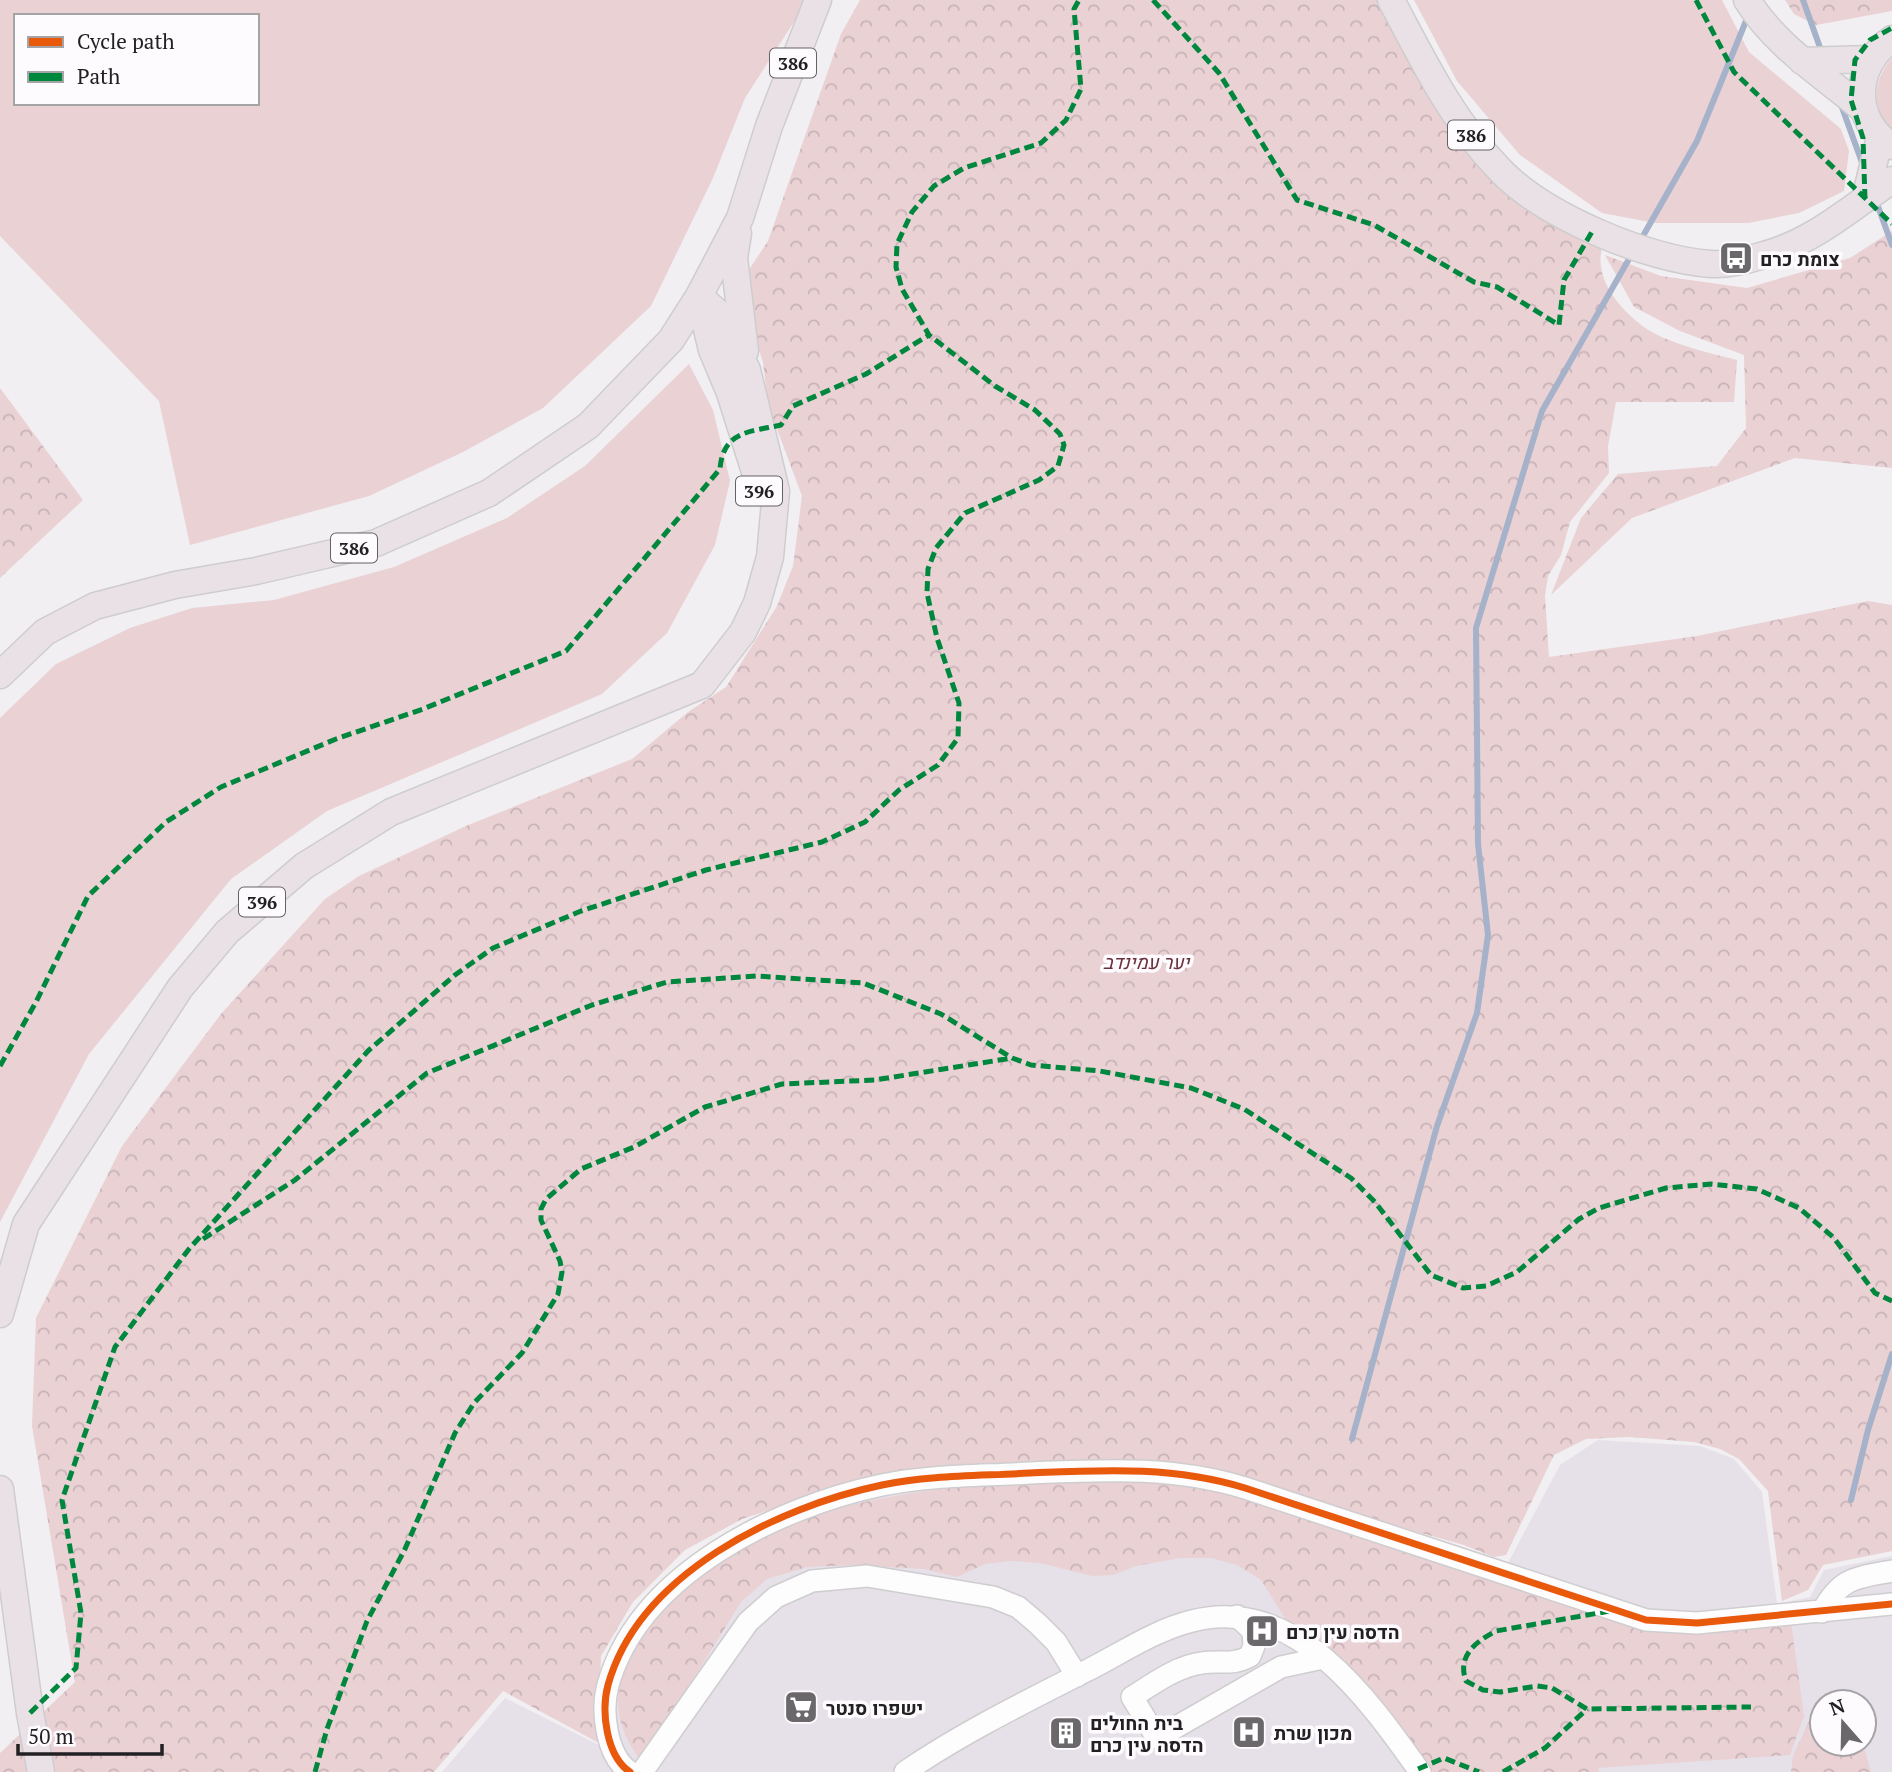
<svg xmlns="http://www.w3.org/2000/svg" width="1892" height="1772" viewBox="0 0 1892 1772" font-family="'PT Serif',Heebo,serif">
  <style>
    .built { fill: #e6e1e9; fill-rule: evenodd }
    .green { fill: #e9d1d4; fill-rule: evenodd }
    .forest { fill: url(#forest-crowns) }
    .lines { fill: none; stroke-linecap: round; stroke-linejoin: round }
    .stream { stroke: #a5b2c9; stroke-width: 6 }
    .minor-casing { stroke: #cfcdcf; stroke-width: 24 }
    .major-casing { stroke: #cecdce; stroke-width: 29 }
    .minor { stroke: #fdfdfd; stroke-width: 21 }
    .major { stroke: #eae1e7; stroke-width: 26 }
    .quiet { stroke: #00873e; stroke-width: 5; stroke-dasharray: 10 5; stroke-linecap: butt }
    .cycleway-casing { stroke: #fefbff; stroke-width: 11 }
    .cycleway { stroke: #e8590c; stroke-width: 7 }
    .labels { text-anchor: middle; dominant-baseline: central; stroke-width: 7; stroke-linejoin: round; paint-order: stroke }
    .shield { fill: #fefbff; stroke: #646264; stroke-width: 2 }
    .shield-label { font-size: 18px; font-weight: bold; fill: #222022 }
    .poi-label { font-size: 19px; font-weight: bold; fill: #222022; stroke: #fefbff; text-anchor: start }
    .park-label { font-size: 19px; font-style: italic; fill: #6a3139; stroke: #fefbff }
  </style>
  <defs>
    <pattern id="forest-crowns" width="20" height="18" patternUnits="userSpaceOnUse" patternTransform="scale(1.75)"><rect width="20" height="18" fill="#e9d1d4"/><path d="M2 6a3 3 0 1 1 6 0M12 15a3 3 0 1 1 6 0" fill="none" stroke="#c8b3b6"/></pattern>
  </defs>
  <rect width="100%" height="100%" fill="#f1eff2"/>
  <path class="built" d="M1598 1440 1700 1446 1734 1459 1762 1492 1777 1604 1810 1597 1824 1570 1892 1556V1772H442L505 1698 601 1746 602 1676 661 1589 691 1555 741 1530 838 1494 1178 1471 1508 1563 1560 1465ZM1822 1702H1864V1744H1822Z"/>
  <path class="green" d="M0 0H808L745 98 713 178 651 306 543 408 463 452 369 496 190 545 159 401 0 236ZM16 16H257V103H16Z
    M1414 0H1722L1749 52 1841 129 1849 151 1844 191 1799 213 1748 223H1655L1602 213 1520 155 1457 81Z
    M1892 58V130C1870 109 1873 79 1892 58Z
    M689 364 713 410 730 481 715 545 667 633 602 694 327 811 231 879 89 1054 0 1222V718L56 664 130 628 192 608 274 600 394 567 507 518 585 466Z"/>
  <path class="forest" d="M860 0H1378L1431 94 1603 245C1592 277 1619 309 1644 327 1663 342 1713 354 1737 360L1734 402H1616L1608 446 1609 473 1570 522 1561 555 1548 576 1545 596 1549 657 1697 636 1868 601 1892 605V1551L1823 1565 1808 1590 1782 1601 1768 1491 1739 1459 1720 1449 1694 1442 1629 1437 1586 1439 1554 1455 1506 1555 1494 1557 1464 1545 1292 1497 1209 1469 1170 1462 1124 1463 844 1485 742 1519 685 1550 633 1602 601 1656 597 1742 503 1691 434 1772H0V1753L75 1682 32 1426 36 1318 122 1146 221 1014 325 899 359 876 466 826 632 759 688 712 726 687 777 606 793 566 802 496 768 405 763 362 738 286 768 241 841 34Z
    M1785 0H1892V11L1816 25 1794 14Z
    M1892 231V468L1795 458 1632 518 1551 595 1581 518 1618 474 1717 466 1746 428 1744 355 1680 331 1634 307 1605 255 1661 276 1747 288 1850 258Z
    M0 388 83 500 0 578Z
    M1019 1479 1207 1481 1591 1609 1634 1628 1664 1631 1791 1622 1804 1716 1790 1755 1598 1768 1599 1772H1430L1373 1692 1338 1657 1291 1628 1261 1580 1237 1565 1211 1558H1180L1136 1566 1113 1575 1092 1576 1040 1563 1011 1561 985 1564 957 1577 924 1569 853 1565 807 1567 767 1579 741 1602 687 1689 638 1757C610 1717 613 1683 637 1643 715 1511 881 1496 1019 1479Z
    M1822 1718V1744H1863L1871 1772H1791L1793 1756 1810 1719Z"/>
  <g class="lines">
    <path class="stream" d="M1803 0 1822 53
      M1840 102 1864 168
      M1876 201 1892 245
      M1639 243 1697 141 1748 16
      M1352 1439 1437 1126 1477 1013 1488 935 1478 844 1476 628 1542 411 1633 252
      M1851 1500 1868 1430 1892 1354"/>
    <g class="minor-casing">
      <path id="minor" d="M1822 1612C1841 1577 1855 1578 1892 1571
        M1237 1616 1253 1631 1254 1646 1250 1656C1233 1666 1220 1660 1202 1663 1177 1666 1153 1684 1132 1697L1157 1738 1281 1667 1323 1658
        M630 1772C606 1756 601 1711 608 1685 639 1574 777 1507 882 1485 930 1475 981 1476 1030 1473 1104 1470 1173 1466 1245 1488L1646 1620 1697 1623 1892 1604
        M642 1772 748 1622 776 1597 812 1581 867 1576 993 1597 1018 1607 1038 1624 1056 1642 1077 1676
        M905 1772C960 1734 1027 1701 1086 1671 1120 1654 1155 1630 1192 1621 1295 1594 1369 1700 1420 1772"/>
    </g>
    <g class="major-casing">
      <path id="major" d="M1391 0C1423 60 1452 121 1500 170 1544 216 1648 260 1711 264 1728 265 1748 260 1764 255 1813 242 1851 208 1892 180
        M1747 0C1776 47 1823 75 1864 110
        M1892 39C1853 65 1851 121 1892 146
        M1802 61 1870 59
        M1865 199 1880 137
        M738 233 734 258 745 351
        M699 296 712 350 730 393 758 481
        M0 675 45 632 95 606 175 585 256 571 376 543 489 493 588 426 671 340 699 296 740 218 769 126 818 0
        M0 1314 26 1224 180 988 227 932 304 866 391 812 702 685 743 632 757 603 770 557 776 491 747 370 719 314 699 296
        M0 1489 30 1713 41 1772"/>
    </g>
    <use href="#minor" class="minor"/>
    <use href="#major" class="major"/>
    <path class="quiet" d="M1153 0 1219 73 1297 200 1374 225 1474 282 1497 287 1559 325 1564 280 1593 230
      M1696 0 1734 72 1892 224
      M1865 199 1863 138 1851 100 1855 60 1870 40 1892 28
      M0 1066 36 1002 88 896 166 822 221 787 336 739 423 709 566 651 720 469C723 431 749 432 781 425L793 406 866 374 929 335
      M203 1239 295 1180 427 1073 592 1005 667 982 757 976 863 983 941 1014 1012 1058 1031 1065 1100 1071 1191 1088 1244 1109 1351 1178 1375 1202 1431 1275 1463 1288 1486 1286 1517 1272 1579 1219 1599 1208 1666 1188 1711 1184 1757 1189 1799 1208 1834 1238 1875 1293 1892 1301
      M1610 1611 1496 1631C1475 1642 1457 1656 1466 1681L1483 1690 1500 1692 1537 1686 1552 1688 1587 1709 1751 1707
      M30 1713 76 1668 81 1613 62 1500 115 1347 189 1249 368 1051 455 975 493 948 581 911 706 870 822 842 865 822 899 790 938 765 958 738 959 703 937 638 927 593 928 569 936 548 965 513 1039 480 1058 466 1064 445 1060 434 1035 410 995 386 929 335 902 289 896 267 897 244 912 212 934 186 964 168 1041 143 1066 120 1081 89 1074 9 1079 0
      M1418 1769 1444 1758 1479 1772
      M315 1772 327 1729 367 1621 405 1549 455 1433 474 1403 522 1353 558 1294 562 1272 560 1261 541 1220V1209L546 1199 581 1169 634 1147 705 1107 782 1084 875 1080 1012 1058
      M1503 1772 1545 1748 1587 1709"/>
    <g class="cycleway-casing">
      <path id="cycleway" d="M630 1772C606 1756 601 1711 608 1685 639 1574 777 1507 882 1485 930 1475 981 1476 1030 1473 1104 1470 1173 1466 1245 1488L1646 1620 1697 1623 1892 1604"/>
    </g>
    <use href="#cycleway" class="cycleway"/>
  </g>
  <defs>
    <g id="bus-square" transform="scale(1.75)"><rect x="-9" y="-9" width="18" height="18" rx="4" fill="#6a686b" stroke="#fefbff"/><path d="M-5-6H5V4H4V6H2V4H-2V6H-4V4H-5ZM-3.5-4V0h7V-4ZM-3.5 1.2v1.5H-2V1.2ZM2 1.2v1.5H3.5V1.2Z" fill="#fff"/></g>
    <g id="hospital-square" transform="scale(1.75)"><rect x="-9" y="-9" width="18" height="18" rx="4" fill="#6a686b" stroke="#fefbff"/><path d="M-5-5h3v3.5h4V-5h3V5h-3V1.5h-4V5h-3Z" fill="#fff"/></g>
    <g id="supermarket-square" transform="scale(1.75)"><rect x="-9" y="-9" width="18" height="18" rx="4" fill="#6a686b" stroke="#fefbff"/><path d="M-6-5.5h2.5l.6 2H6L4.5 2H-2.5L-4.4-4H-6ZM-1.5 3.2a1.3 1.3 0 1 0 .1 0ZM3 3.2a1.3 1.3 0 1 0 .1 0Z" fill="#fff"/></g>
    <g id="building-square" transform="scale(1.75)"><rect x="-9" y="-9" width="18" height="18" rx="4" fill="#6a686b" stroke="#fefbff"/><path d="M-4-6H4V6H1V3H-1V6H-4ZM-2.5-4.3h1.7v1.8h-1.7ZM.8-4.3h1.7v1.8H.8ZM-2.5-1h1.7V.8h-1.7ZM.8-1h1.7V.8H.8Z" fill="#fff"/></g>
  </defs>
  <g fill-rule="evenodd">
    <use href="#bus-square" x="1736" y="258"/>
    <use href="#hospital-square" x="1262" y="1631"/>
    <use href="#supermarket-square" x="801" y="1707"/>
    <use href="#hospital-square" x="1249" y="1732"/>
    <use href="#building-square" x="1066" y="1733"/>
  </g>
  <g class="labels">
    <g class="shield">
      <rect x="770" y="48.5" width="46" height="29" rx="5"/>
      <rect x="1448" y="120.5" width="46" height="29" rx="5"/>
      <rect x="736" y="476.5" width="46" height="29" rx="5"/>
      <rect x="331" y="533.5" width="46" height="29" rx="5"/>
      <rect x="239" y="887.5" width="46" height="29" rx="5"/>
    </g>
    <g class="shield-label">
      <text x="793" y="63">386</text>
      <text x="1471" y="135">386</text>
      <text x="759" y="491">396</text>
      <text x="354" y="548">386</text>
      <text x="262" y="902">396</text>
    </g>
    <g class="poi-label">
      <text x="1760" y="258">צומת כרם</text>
      <text x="1286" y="1631">הדסה עין כרם</text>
      <text x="826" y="1707">ישפרו סנטר</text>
      <text x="1090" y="1722">בית החולים<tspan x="1090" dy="22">הדסה עין כרם</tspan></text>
      <text x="1274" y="1732">מכון שרת</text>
    </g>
    <g class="park-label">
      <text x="1146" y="961">יער עמינדב</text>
    </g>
  </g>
  <rect x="14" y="14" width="245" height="91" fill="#fefbff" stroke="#a6a3a7" stroke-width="2"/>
  <rect x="28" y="37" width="35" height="10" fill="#e8590c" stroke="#a6a3a7" stroke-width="2"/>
  <text x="77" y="49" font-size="21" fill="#222022">Cycle path</text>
  <rect x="28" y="72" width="35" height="10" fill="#00873e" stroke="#a6a3a7" stroke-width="2"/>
  <text x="77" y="84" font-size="21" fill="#222022">Path</text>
  <g transform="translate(1843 1723) rotate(340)"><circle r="33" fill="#fefbff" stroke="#a6a3a7" stroke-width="2"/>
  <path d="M0-5L12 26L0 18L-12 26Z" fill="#6a686b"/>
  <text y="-10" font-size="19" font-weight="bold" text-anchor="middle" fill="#222022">N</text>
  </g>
  <path d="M18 1744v10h144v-10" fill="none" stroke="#222022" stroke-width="3.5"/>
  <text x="28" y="1744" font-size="21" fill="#222022" stroke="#fefbff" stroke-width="5" paint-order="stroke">50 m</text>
</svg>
